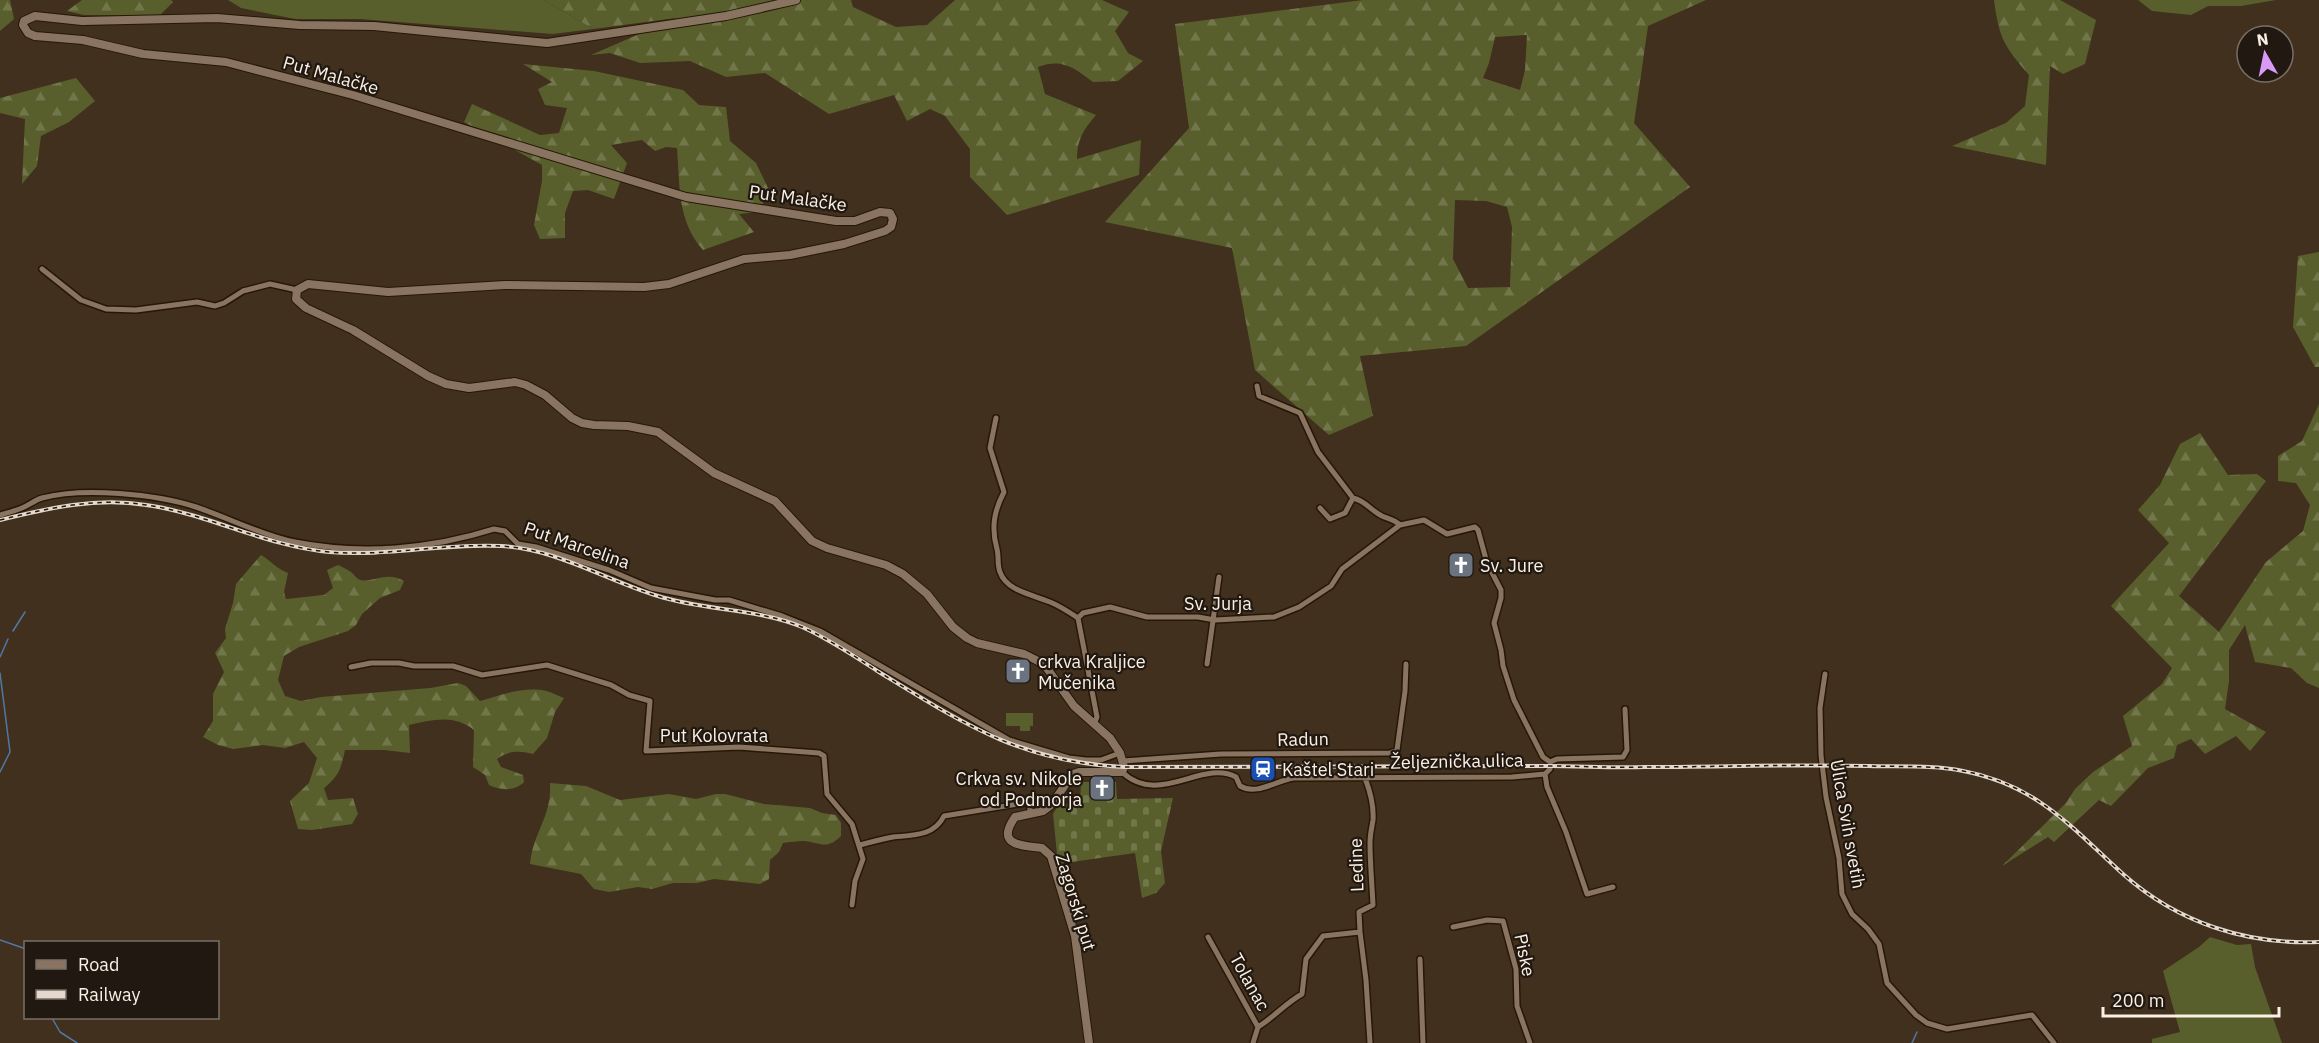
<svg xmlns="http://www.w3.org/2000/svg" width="2319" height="1043" viewBox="0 0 2319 1043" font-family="'IBM Plex Sans',sans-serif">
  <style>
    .grass { fill: #585f2d }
    .forest { fill: url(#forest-firs); fill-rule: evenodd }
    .cemetery { fill: url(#cemetery-stones) }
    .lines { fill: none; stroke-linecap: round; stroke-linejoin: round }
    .stream { stroke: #5178a4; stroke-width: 1.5 }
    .street-casing { stroke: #271706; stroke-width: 8 }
    .secondary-casing { stroke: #271706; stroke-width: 10 }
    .street { stroke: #887460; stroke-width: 5 }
    .secondary { stroke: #887460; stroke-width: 8 }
    .rail-casing { stroke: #e4d9cc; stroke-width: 4 }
    .rail { stroke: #211911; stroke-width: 1.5; stroke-dasharray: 4.5; stroke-linecap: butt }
    .labels { text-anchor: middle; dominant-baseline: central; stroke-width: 4.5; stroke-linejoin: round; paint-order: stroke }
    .street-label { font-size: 18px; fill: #fbf0e4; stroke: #211911 }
    .poi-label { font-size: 18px; fill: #fbf0e4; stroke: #211911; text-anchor: start }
  </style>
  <defs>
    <pattern id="forest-firs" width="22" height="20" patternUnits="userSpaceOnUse" patternTransform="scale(1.5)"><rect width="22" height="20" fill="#585f2d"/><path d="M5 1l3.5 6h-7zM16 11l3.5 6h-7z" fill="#71764b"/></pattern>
    <pattern id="cemetery-stones" width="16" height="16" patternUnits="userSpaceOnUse" patternTransform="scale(1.5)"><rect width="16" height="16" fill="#585f2d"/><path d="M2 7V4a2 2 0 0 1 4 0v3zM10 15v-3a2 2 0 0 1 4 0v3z" fill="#71764b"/></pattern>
  </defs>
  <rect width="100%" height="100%" fill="#40301d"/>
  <path class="grass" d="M228 0H544L593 29 553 34 360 19H295L241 8Z
    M2138 0H2276L2241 6H2208L2191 15 2152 11Z
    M1006 713H1033V726H1030V731H1020V726H1006Z
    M2210 937 2237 945 2251 944 2255 967 2282 1043H2152V1039L2180 1032 2163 971 2199 947Z"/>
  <path class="forest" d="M0 0H10L14 19 0 31Z
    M82 0H171L173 2 159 16 84 15 67 11Z
    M544 0H851L853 7 896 27 927 25 955 0H1102L1129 12 1115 31 1128 53 1143 61 1118 81 1093 82C1074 68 1062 58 1038 67L1045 94 1096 115C1083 130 1077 140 1077 159L1141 140 1139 175 1007 215 970 177V149L945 116 930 109 907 121 894 95 829 114 765 73 726 77 690 61 640 63 610 53 591 55 676 18 593 29Z
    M1363 0H1706L1648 26 1634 123 1690 187 1466 346 1360 356 1373 416 1329 435 1255 370 1232 248 1105 222 1189 128 1175 24ZM1527 35 1525 70 1520 90 1483 78 1489 63 1495 37ZM1455 200 1486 201 1507 207 1512 227 1510 287 1468 288 1453 259Z
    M1994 0H2060L2096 20 2085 64 2063 74 2050 66 2046 165 1952 146 2006 123 2025 106 2029 75C2004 46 1999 38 1994 0Z
    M523 64 594 71 683 90 699 105 726 107 730 141 756 163 769 190 759 212 739 214 754 232 703 250C677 221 680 185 677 148L666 147 655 151 642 140 611 145 627 163 614 199 588 190 573 191 565 213V238L540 239 534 225 542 181V165L464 122 472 104 540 135 559 133 567 108 545 105 538 89 552 82Z
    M76 78 95 101 69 122 41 136 37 166 22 184 25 119 0 113V98Z
    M2319 252V367H2315L2293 327 2298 256Z
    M2319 404V688L2307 683 2291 668 2255 662 2245 625 2229 650V681L2225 709 2266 732 2250 751 2236 736 2205 754 2191 739 2177 745 2174 758 2148 768 2111 806 2099 800 2054 842 2048 837 2002 866 2066 803 2075 789 2093 772 2132 746 2123 716 2162 684 2172 668 2111 606 2169 543 2138 510 2160 485 2180 444 2200 433 2228 475 2257 474 2266 481 2179 596 2219 632 2266 562 2303 531 2310 505 2296 483 2278 481V456L2302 441Z
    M261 555C271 561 277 569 288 573L284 592 286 599 324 595 333 588 327 570 338 565C342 567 347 569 351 572 354 574 355 577 358 579 371 585 385 570 404 581L400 590 380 598 362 614 356 625 348 631 299 647 284 656 278 680 285 696 301 701 321 697 430 688 458 683 466 686 480 701C500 695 525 686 546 691 552 692 558 696 564 698L555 712 547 738 533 754C519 751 509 750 497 759L501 767 523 775 524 782C514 792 500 790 489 785L485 775 473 767 474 730C454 714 432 720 409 725L410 753 384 750H345C341 769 339 776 324 788L328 800 353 798 358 814 352 824 312 830 298 829 290 801 309 783 317 758 304 742 285 748 263 745 233 749 218 745 203 737 213 721V694L224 672 215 653 226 638 225 629 233 603 236 584Z
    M550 783 586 786 620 800 669 794 696 799 716 794H725L764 804 810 808 822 813 836 815 841 823V836C825 851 821 842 803 841 797 841 790 842 783 843L779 852 770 860 769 879 760 884 714 879 697 883H673L652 889 638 887 609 892 594 889 581 874 530 864C533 832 552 817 550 783Z"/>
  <path class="cemetery" d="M1081 782H1116L1117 799 1173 798 1161 851 1165 883 1156 893 1142 898 1135 853 1058 864 1053 814 1059 804 1080 803Z"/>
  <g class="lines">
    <path class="stream" d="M13 631 25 612
      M0 657 8 639
      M0 673 10 752 0 772
      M0 940 26 949
      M52 1018 60 1032 77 1043
      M1912 1043 1917 1032"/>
    <g class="street-casing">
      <path id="street" d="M42 269 81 300 106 309 136 310 197 302 215 306 224 303 243 291 270 284 297 290
        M1257 386 1259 396 1300 413 1318 452 1353 498C1366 501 1370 510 1382 516 1389 519 1395 520 1400 525
        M996 418 990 448 1004 492C994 511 991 528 997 549 999 556 997 565 1000 572 1006 591 1034 595 1050 602 1060 606 1069 612 1078 618
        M1320 508 1330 519 1345 513 1353 498
        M0 515C7 513 15 511 22 508 29 505 35 500 42 498 83 487 156 494 196 507 229 518 261 535 295 542 361 555 431 549 494 529L505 531 518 544 536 547 609 570 651 588 715 600H729L782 616 820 631 1009 740 1069 758 1086 760H1101L1120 753
        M1400 525 1424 520 1447 534 1475 527 1478 530 1487 563 1501 590V598L1494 623 1501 650 1503 666 1514 700 1543 757 1550 762V769L1545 774
        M1207 664 1219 577
        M351 667 371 663H399L414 666H453L482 675 547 665 611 685 629 695 650 701 646 751 739 747 819 753 824 756 827 794 852 824 863 859 855 881 852 905
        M1825 674 1820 708 1821 755 1826 797 1839 858 1842 894 1852 914 1868 929 1879 944 1887 983 1916 1015 1927 1023 1947 1029 2032 1015 2054 1043
        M1094 724 1097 717 1078 618 1083 613 1110 607 1147 617H1198L1215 620 1274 617 1299 607 1331 586 1342 569 1400 525
        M1123 761 1221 754 1390 753 1397 750 1405 691 1406 664
        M1550 762 1557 759 1623 757 1627 750 1625 709
        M1122 772C1159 807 1202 759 1236 777L1240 786C1257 796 1277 780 1294 778L1512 777 1545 774 1547 787 1566 832 1587 894 1613 887
        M860 845C871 842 882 839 893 837 914 835 934 836 944 816L1024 803 1029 804 1031 814
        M1453 927 1487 920 1503 921 1516 969 1517 1006 1530 1043
        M1360 932 1366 980 1370 1043
        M1208 937 1258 1027 1253 1043
        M1420 959 1423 1043
        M1258 1027C1274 1017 1286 1003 1302 994L1306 959 1323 936 1360 932 1359 912 1373 905C1372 884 1370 863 1370 843 1370 834 1372 827 1373 820 1374 806 1370 791 1365 778"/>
    </g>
    <g class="secondary-casing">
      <path id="secondary" d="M796 0 726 16 547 43 374 26 300 25 217 18 82 21 35 16 24 21 23 25 28 33 35 36 83 40 143 54 226 62 353 95 686 197 836 221H855L880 212 890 213 893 219 891 227 885 231 844 244 790 255 744 259 669 284 644 287 505 285 388 292 308 284 297 290 296 299 306 308 353 330 428 376 446 384 469 388 515 382 526 385 545 395 572 418 582 423 594 425 628 426 658 432 714 473 775 501 812 541 827 548 886 565 903 574 927 594 953 627 967 638 977 643 1024 654 1038 661 1046 667 1074 706 1110 738 1120 753 1124 767 1122 772H1079L1073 774 1051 805 1043 811 1015 817C994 847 1024 845 1042 848L1051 856 1075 936 1089 1043"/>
    </g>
    <use href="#street" class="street"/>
    <use href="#secondary" class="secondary"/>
    <g class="rail-casing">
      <path id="rail" d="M0 520C49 508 96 497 146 505 209 514 265 546 329 552 386 557 443 543 501 546 557 549 605 580 658 596 705 611 756 608 802 627 829 639 854 656 879 672 964 724 1021 762 1124 767 1266 767 1408 767 1550 766 1581 766 1612 768 1644 767 1719 767 1794 764 1869 766 1900 767 1933 765 1963 771 2037 785 2071 827 2123 874 2178 923 2247 945 2319 942"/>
    </g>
    <use href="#rail" class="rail"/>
  </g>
  <defs>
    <g id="church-square" transform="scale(1.35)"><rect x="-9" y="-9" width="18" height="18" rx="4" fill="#6b7280" stroke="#211911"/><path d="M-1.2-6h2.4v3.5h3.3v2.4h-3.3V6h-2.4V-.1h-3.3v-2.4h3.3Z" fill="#fff"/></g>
    <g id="station-square" transform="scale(1.35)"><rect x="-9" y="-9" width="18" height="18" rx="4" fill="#1a4fb4" stroke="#211911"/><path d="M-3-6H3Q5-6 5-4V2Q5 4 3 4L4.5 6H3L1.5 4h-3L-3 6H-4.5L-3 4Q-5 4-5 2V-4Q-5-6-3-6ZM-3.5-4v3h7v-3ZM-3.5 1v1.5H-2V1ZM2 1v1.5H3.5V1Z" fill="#fff"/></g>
  </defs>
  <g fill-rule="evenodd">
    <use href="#church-square" x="1461" y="565"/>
    <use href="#church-square" x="1018" y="671"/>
    <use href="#station-square" x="1263" y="769"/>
    <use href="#church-square" x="1102" y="788"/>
  </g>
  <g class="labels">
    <g class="street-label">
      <text transform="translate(331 75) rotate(16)">Put Malačke</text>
      <text transform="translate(798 198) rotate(8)">Put Malačke</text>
      <text transform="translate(577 545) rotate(19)">Put Marcelina</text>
      <text x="1218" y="603">Sv. Jurja</text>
      <text x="714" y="735">Put Kolovrata</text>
      <text transform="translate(1303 739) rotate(-1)">Radun</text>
      <text transform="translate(1457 761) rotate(-1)">Željeznička ulica</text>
      <text transform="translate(1848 824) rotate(80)">Ulica Svih svetih</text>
      <text transform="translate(1356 865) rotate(-92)">Ledine</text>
      <text transform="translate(1076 902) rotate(73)">Zagorski put</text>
      <text transform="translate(1525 955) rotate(78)">Piske</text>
      <text transform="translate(1250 982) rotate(61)">Tolanac</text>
    </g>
    <g class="poi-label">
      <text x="1480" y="565">Sv. Jure</text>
      <text x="1038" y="661">crkva Kraljice<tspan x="1038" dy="21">Mučenika</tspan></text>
      <text x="1282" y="769">Kaštel Stari</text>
      <text x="1082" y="778" text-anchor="end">Crkva sv. Nikole<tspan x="1082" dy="21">od Podmorja</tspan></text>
    </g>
  </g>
  <rect x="24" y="941" width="195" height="78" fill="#211911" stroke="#786f65" stroke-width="1.5"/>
  <rect x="36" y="960" width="30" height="9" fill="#887460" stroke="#786f65" stroke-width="1.5"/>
  <text x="78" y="971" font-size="18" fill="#fbf0e4">Road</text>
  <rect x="36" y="990" width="30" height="9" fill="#e4d9cc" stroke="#786f65" stroke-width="1.5"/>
  <text x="78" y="1001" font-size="18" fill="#fbf0e4">Railway</text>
  <g transform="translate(2265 54) rotate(351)"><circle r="28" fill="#211911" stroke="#786f65" stroke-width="1.5"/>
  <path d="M0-4.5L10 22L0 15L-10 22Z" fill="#d99af7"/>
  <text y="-9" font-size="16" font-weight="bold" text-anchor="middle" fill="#fbf0e4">N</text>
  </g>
  <path d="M2103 1007v9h176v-9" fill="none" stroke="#fbf0e4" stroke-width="3"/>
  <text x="2112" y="1007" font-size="18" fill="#fbf0e4" stroke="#211911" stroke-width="4.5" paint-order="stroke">200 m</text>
</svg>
